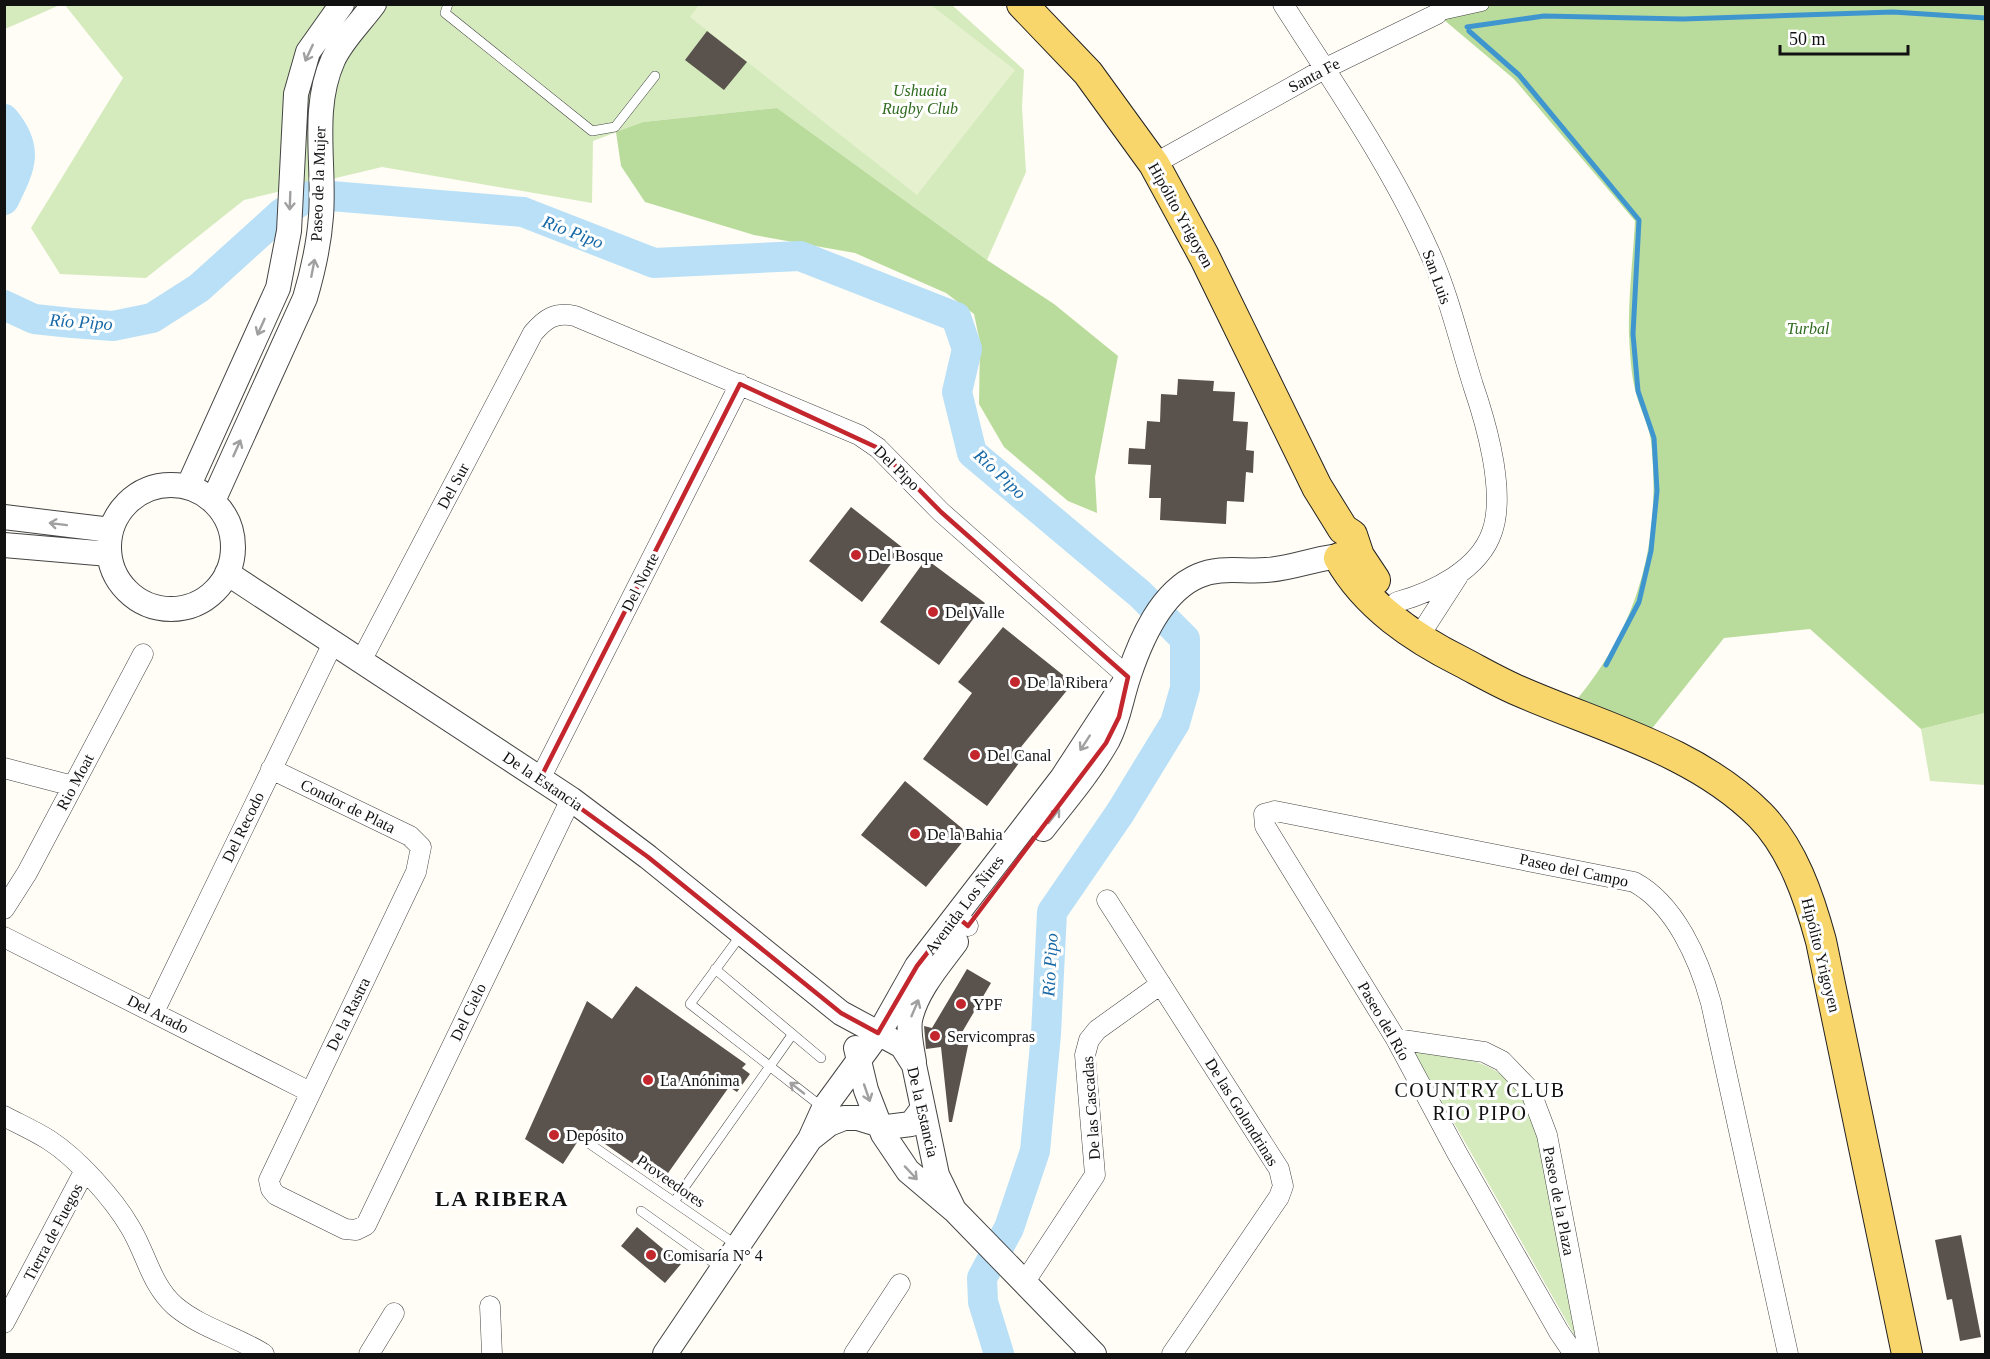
<svg xmlns="http://www.w3.org/2000/svg" width="1990" height="1359" viewBox="0 0 1990 1359" font-family="'Times New Roman',serif">
  <style>
    .green { fill: #d5ebbd }
    .forest { fill: #b9dc9c }
    .pitch { fill: #e6f2cf }
    .lines { fill: none; stroke-linecap: round; stroke-linejoin: round }
    .stream { stroke: #3f96cf; stroke-width: 5 }
    .river { stroke: #b9e0f7; stroke-width: 30 }
    .building { fill: #5a524d }
    .service-casing { stroke: #444; stroke-width: 10 }
    .pedestrian-casing { stroke: #444; stroke-width: 15 }
    .minor-casing { stroke: #444; stroke-width: 21 }
    .tertiary-casing { stroke: #444; stroke-width: 26 }
    .primary-casing { stroke: #222; stroke-width: 32 }
    .service { stroke: #fff; stroke-width: 9 }
    .pedestrian { stroke: #fff; stroke-width: 14 }
    .minor { stroke: #fff; stroke-width: 20 }
    .tertiary { stroke: #fff; stroke-width: 24 }
    .primary { stroke: #f9d66b; stroke-width: 30 }
    .oneway { stroke: #a0a0a0 }
    .marked { fill: none; stroke: #c4262e; stroke-width: 4.5; stroke-linejoin: round }
    .poi-dot { fill: #c4262e; stroke: #fff; stroke-width: 2 }
    .labels { text-anchor: middle; dominant-baseline: central; stroke-width: 6; stroke-linejoin: round; paint-order: stroke }
    .street-label { font-size: 16px; fill: #111; stroke: #fff }
    .park-label { font-size: 16px; font-style: italic; fill: #2f6b1f; stroke: #fff }
    .poi-label { font-size: 16px; fill: #111; stroke: #fff; text-anchor: start }
    .water-label { font-size: 18px; font-style: italic; fill: #1768a6; stroke: #fff }
    .quarter-label { font-size: 20px; letter-spacing: 1.5px; fill: #111; stroke: #fff }
    .district-label { font-size: 22px; font-weight: bold; letter-spacing: 1.5px; fill: #111; stroke: #fff }
  </style>
  <rect width="100%" height="100%" fill="#fffdf5"/>
  <path class="green" d="M5 4H60V5L5 29Z
    M65 5H952L1024 70 1022 107 1026 172 987 260 777 108 643 122 593 141 592 203 382 167 244 200 146 278 60 274 31 228 123 78Z
    M1985 713V785L1930 781 1921 729Z
    M1420 1050C1489 1062 1513 1065 1540 1135L1580 1345 1415 1054Z"/>
  <path class="forest" d="M1482 4 1985 5V713L1921 729 1810 629 1724 638 1642 741 1568 710C1637 632 1662 544 1651 441 1649 425 1640 409 1636 393 1631 376 1630 353 1629 335 1628 297 1633 259 1635 221L1514 79 1437 14Z
    M777 108 987 260 1054 304 1118 356 1095 477 1097 513 1068 501 1004 447 979 404 980 342 974 314 946 293 855 253 754 235 645 202 621 166 616 132 643 122Z"/>
  <path class="pitch" d="M699 5H931L1015 70 917 195 690 17Z"/>
  <g class="lines">
    <path class="stream" d="M1467 27 1544 16 1683 19 1893 12 1986 18
      M1469 31 1519 75 1639 220 1633 334 1638 391 1654 438 1657 491 1651 551 1639 602 1606 665"/>
    <path class="river" d="M4 119C30 150 20 167 4 200
      M4 305 34 319 72 323 113 326 152 318 199 288 282 213 309 196H331L523 212 654 263 800 256 956 317 967 349 957 392 972 453 1140 594 1185 639V688L1175 723 1120 813 1052 912 1046 1034 1035 1151 1009 1228 982 1278 983 1302 999 1354"/>
  </g>
  <path class="building" d="M707 31 747 62 724 90 685 60Z
    M1178 379 1214 381 1213 391 1235 392 1233 421 1248 422 1246 450 1254 451 1253 473 1246 472 1244 502 1227 501 1226 524 1160 520 1161 498H1149L1151 465 1128 464 1129 448 1145 449 1147 421 1160 422 1161 394 1177 395Z
    M851 507 903 548 862 602 809 561Z
    M926 559 985 603 939 665 880 622Z
    M1003 627 1073 683 1021 747 1028 751 987 806 923 759 972 693 958 682Z
    M905 781 969 834 926 887 861 835Z
    M967 969 991 983 961 1034 970 1036 952 1122H949L941 1047 926 1049 924 1026 932 1028Z
    M636 986 746 1064 742 1068 750 1074 737 1092 729 1087 661 1183 585 1130 563 1164 525 1139 587 1001 612 1019Z
    M637 1227 681 1264 665 1283 621 1246Z
    M1961 1235 1981 1337 1960 1341 1952 1299 1947 1300 1935 1240Z"/>
  <g class="lines">
    <g class="service-casing">
      <path id="service" d="M448 4 445 13 592 131 615 127 655 76
        M741 935 690 1004 822 1107
        M715 969 821 1058
        M587 1142 738 1246
        M674 1202 792 1035
        M641 1211 721 1268"/>
    </g>
    <g class="pedestrian-casing">
      <path id="pedestrian" d="M1437 14 1482 4"/>
    </g>
    <g class="minor-casing">
      <path id="minor" d="M1283 4C1334 84 1390 164 1429 251 1448 293 1459 340 1473 385 1486 423 1506 492 1492 532 1479 570 1433 592 1397 602
        M1154 164 1324 69 1437 14
        M1418 638 1458 576
        M361 661 533 333C546 318 555 312 575 316L859 435 878 448 941 512 1128 677
        M4 768 73 786
        M271 769 410 836 421 847 416 872 269 1180 271 1189 276 1195 345 1229 356 1230 366 1225 571 799
        M540 779 740 384
        M1107 900 1279 1169 1283 1186 1279 1197 1172 1354
        M4 909 27 873 143 654
        M956 916 968 926
        M4 937 310 1092
        M154 1012 333 643
        M1396 1039 1484 1052 1502 1061 1530 1090 1547 1135 1589 1354
        M4 1116C19 1124 35 1131 49 1140 77 1158 113 1198 130 1227 146 1253 151 1285 175 1306 201 1328 236 1336 264 1354
        M1024 1283 1095 1175 1085 1055 1089 1040 1097 1030 1161 984
        M490 1306 492 1354
        M4 1323 84 1172
        M369 1354 394 1313
        M854 1354 900 1284
        M1574 1354 1559 1332 1457 1153 1396 1039 1265 826 1264 814 1275 811 1634 882C1675 904 1699 959 1711 1003L1788 1354"/>
    </g>
    <g class="tertiary-casing">
      <path id="tertiary" d="M109 547a62 62 0 1 1 124 0a62 62 0 1 1-124 0Z
        M188 487 278 288 289 231 296 94 308 52 342 4
        M213 501 305 298C313 271 319 244 321 216 325 165 311 109 333 60 342 40 361 22 374 4
        M4 517 111 530
        M4 545 109 554
        M227 573 571 799 648 857 841 1013 902 1046 914 1065 937 1175 954 1210
        M1043 829C1065 801 1090 772 1108 740 1119 719 1121 698 1129 675 1141 639 1161 592 1198 576 1220 566 1243 572 1266 570 1289 569 1310 560 1333 557
        M856 1048 866 1090 883 1134 908 1171 954 1210 1094 1354
        M914 1062C912 1049 908 1034 910 1020 916 991 939 965 956 942
        M810 1139 829 1124 844 1118H858L887 1127 911 1124 923 1108
        M665 1354 810 1139 824 1108 881 1030 917 966 1062 778 1128 677"/>
    </g>
    <g class="primary-casing">
      <path id="primary" d="M1022 4 1088 73 1154 164 1204 256 1317 487 1343 529 1352 535 1359 556 1375 580
        M1339 558C1366 606 1414 638 1462 662 1481 672 1500 683 1519 691 1601 727 1695 750 1760 815 1793 849 1809 897 1821 941L1907 1354"/>
    </g>
    <use href="#service" class="service"/>
    <use href="#pedestrian" class="pedestrian"/>
    <use href="#minor" class="minor"/>
    <use href="#tertiary" class="tertiary"/>
    <use href="#primary" class="primary"/>
  </g>
  <defs><path id="oneway-shaft" d="M-6 0H5M1.5-3L5.5 0L1.5 3" fill="none" stroke-width="1.6" stroke-linecap="round" stroke-linejoin="round" transform="scale(1.5)"/></defs>
  <g class="oneway">
    <use href="#oneway-shaft" transform="translate(309 53) rotate(115)"/>
    <use href="#oneway-shaft" transform="translate(290 201) rotate(92)"/>
    <use href="#oneway-shaft" transform="translate(313 268) rotate(-79)"/>
    <use href="#oneway-shaft" transform="translate(261 327) rotate(114)"/>
    <use href="#oneway-shaft" transform="translate(237 448) rotate(-66)"/>
    <use href="#oneway-shaft" transform="translate(58 524) rotate(-173)"/>
    <use href="#oneway-shaft" transform="translate(1085 743) rotate(123)"/>
    <use href="#oneway-shaft" transform="translate(1054 816) rotate(-52)"/>
    <use href="#oneway-shaft" transform="translate(915 1008) rotate(-67)"/>
    <use href="#oneway-shaft" transform="translate(797 1088) rotate(-142)"/>
    <use href="#oneway-shaft" transform="translate(867 1093) rotate(71)"/>
    <use href="#oneway-shaft" transform="translate(911 1173) rotate(47)"/>
  </g>
  <path class="marked" d="M740 384 878 448 941 512 1128 677 1119 717 1106 743 968 926 956 916 917 966 878 1033 841 1013 648 857 540 779Z"/>
  <g class="poi-dot">
    <circle cx="856" cy="555" r="6"/>
    <circle cx="933" cy="612" r="6"/>
    <circle cx="1015" cy="682" r="6"/>
    <circle cx="975" cy="755" r="6"/>
    <circle cx="915" cy="834" r="6"/>
    <circle cx="961" cy="1004" r="6"/>
    <circle cx="935" cy="1036" r="6"/>
    <circle cx="648" cy="1080" r="6"/>
    <circle cx="554" cy="1135" r="6"/>
    <circle cx="651" cy="1255" r="6"/>
  </g>
  <g class="labels">
    <g class="street-label">
      <text transform="translate(1314 75) rotate(-28)">Santa Fe</text>
      <text transform="translate(318 184) rotate(-88)">Paseo de la Mujer</text>
      <text transform="translate(1181 215) rotate(61)">Hipólito Yrigoyen</text>
      <text transform="translate(1437 277) rotate(70)">San Luis</text>
      <text transform="translate(897 468) rotate(44)">Del Pipo</text>
      <text transform="translate(453 486) rotate(-62)">Del Sur</text>
      <text transform="translate(640 582) rotate(-63)">Del Norte</text>
      <text transform="translate(543 781) rotate(34)">De la Estancia</text>
      <text transform="translate(75 782) rotate(-62)">Rio Moat</text>
      <text transform="translate(348 806) rotate(26)">Condor de Plata</text>
      <text transform="translate(243 827) rotate(-64)">Del Recodo</text>
      <text transform="translate(1574 870) rotate(12)">Paseo del Campo</text>
      <text transform="translate(964 905) rotate(-53)">Avenida Los Ñires</text>
      <text transform="translate(1821 955) rotate(76)">Hipólito Yrigoyen</text>
      <text transform="translate(468 1012) rotate(-64)">Del Cielo</text>
      <text transform="translate(158 1014) rotate(27)">Del Arado</text>
      <text transform="translate(348 1014) rotate(-64)">De la Rastra</text>
      <text transform="translate(1384 1021) rotate(60)">Paseo del Río</text>
      <text transform="translate(1091 1108) rotate(-94)">De las Cascadas</text>
      <text transform="translate(923 1112) rotate(77)">De la Estancia</text>
      <text transform="translate(1242 1112) rotate(58)">De las Golondrinas</text>
      <text transform="translate(671 1181) rotate(35)">Proveedores</text>
      <text transform="translate(1559 1201) rotate(79)">Paseo de la Plaza</text>
      <text transform="translate(53 1232) rotate(-62)">Tierra de Fuegos</text>
    </g>
    <g class="park-label">
      <text x="920" y="90">Ushuaia<tspan x="920" dy="18">Rugby Club</tspan></text>
      <text x="1808" y="328">Turbal</text>
    </g>
    <g class="poi-label">
      <text x="868" y="555">Del Bosque</text>
      <text x="945" y="612">Del Valle</text>
      <text x="1027" y="682">De la Ribera</text>
      <text x="987" y="755">Del Canal</text>
      <text x="927" y="834">De la Bahia</text>
      <text x="973" y="1004">YPF</text>
      <text x="947" y="1036">Servicompras</text>
      <text x="660" y="1080">La Anónima</text>
      <text x="566" y="1135">Depósito</text>
      <text x="663" y="1255">Comisaría N° 4</text>
    </g>
    <g class="water-label">
      <text transform="translate(573 232) rotate(21)">Río Pipo</text>
      <text transform="translate(81 322) rotate(4)">Río Pipo</text>
      <text transform="translate(1000 474) rotate(43)">Río Pipo</text>
      <text transform="translate(1050 965) rotate(-87)">Río Pipo</text>
    </g>
    <g class="quarter-label">
      <text x="1480" y="1090">COUNTRY CLUB<tspan x="1480" dy="23">RIO PIPO</tspan></text>
    </g>
    <g class="district-label">
      <text x="502" y="1198">LA RIBERA</text>
    </g>
  </g>
  <rect width="1990" height="1359" fill="none" stroke="#111111" stroke-width="12"/>
  <path d="M1780 45v9h128v-9" fill="none" stroke="#111111" stroke-width="3"/>
  <text x="1789" y="45" font-size="18" fill="#111111" stroke="#ffffff" stroke-width="4.5" paint-order="stroke">50 m</text>
</svg>
